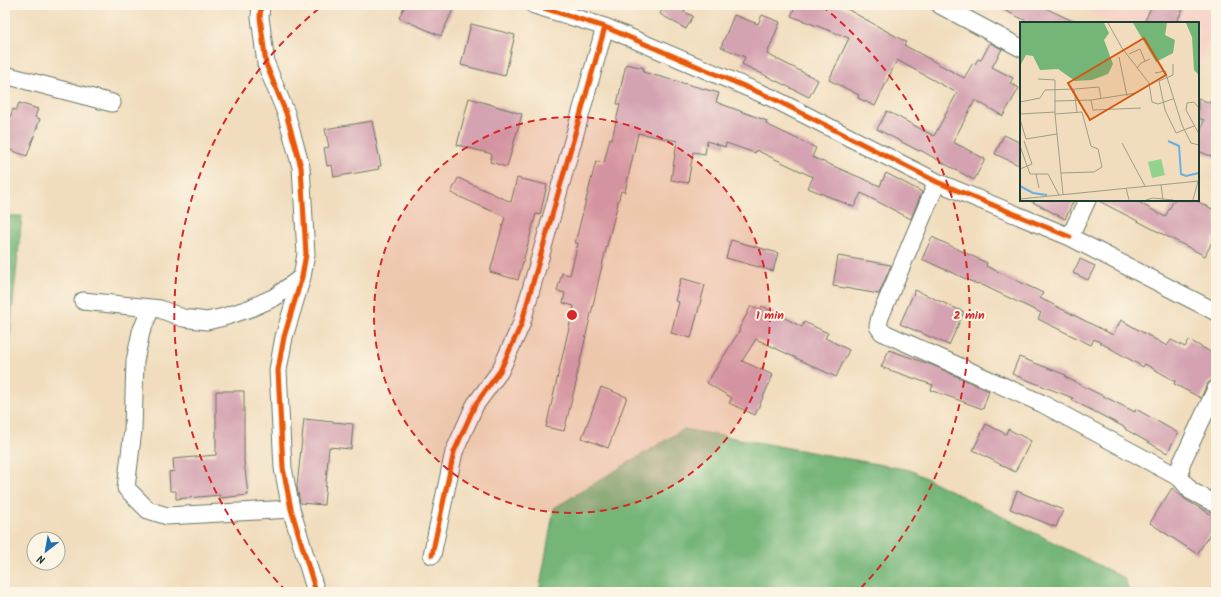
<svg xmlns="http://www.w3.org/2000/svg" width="1221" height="597" viewBox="0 0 1221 597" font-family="Kalam,sans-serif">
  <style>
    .built { fill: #f7d1c7 }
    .forest { fill: #74b578; stroke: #4a7956 }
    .building { fill: #d4a2b1 }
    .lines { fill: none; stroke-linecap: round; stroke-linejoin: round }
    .minor-casing { stroke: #687564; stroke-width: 19 }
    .minor { stroke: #fff; stroke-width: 17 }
    .cycleway-casing { stroke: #fcf5e5; stroke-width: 8 }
    .cycleway { stroke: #e8590c; stroke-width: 5 }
    .ring { fill: none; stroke: #d62828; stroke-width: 2; stroke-dasharray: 7 5 }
    .inset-river { fill: none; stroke: #66b1df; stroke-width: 2 }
    .inset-road { fill: none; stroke: #9d9d86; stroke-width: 1 }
    .view { fill: #d45610; fill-opacity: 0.15; stroke: #d45610; stroke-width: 2 }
    .inset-edge { fill: none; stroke: #1f3d34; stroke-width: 2 }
    .centre { fill: #d62828; stroke: #fcf5e5; stroke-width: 2 }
    .ring-label { font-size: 12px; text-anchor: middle; font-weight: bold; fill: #d62828; stroke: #fcf5e5; stroke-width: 4; stroke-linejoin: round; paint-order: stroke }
  </style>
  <rect width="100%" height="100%" fill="#fcf5e5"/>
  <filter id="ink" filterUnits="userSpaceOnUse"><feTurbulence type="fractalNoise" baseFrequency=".025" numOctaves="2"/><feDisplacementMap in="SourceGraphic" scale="8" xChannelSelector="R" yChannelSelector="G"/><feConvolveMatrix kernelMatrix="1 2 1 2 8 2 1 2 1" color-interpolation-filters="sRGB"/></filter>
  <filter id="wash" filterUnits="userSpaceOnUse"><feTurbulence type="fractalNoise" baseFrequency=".012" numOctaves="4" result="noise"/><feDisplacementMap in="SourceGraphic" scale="16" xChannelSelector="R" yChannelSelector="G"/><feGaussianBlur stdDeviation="0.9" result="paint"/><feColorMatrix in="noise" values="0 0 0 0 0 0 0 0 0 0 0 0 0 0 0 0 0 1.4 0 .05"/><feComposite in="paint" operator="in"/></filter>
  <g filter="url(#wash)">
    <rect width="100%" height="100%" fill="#f1ddbd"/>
    <path class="built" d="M1077 5H1216V9L1199 71 1198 23H1110Z"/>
    <path class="forest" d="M5 216H22L5 380Z
      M684 429 910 470 1124 578 1130 592H539L554 508Z"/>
    <g id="blocks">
      <path class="building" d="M405 5H455L441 36 399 18Z
        M665 5H688L684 12 693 16 686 29 660 14Z
        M796 5H836L847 9 906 42 904 45 964 78 973 63 975 64 978 59 981 60 990 43 1002 49 992 67 1013 78 1010 83 1019 88 1003 116 975 100 953 142 985 159 974 180 920 150 919 151 877 129 887 111 934 136 957 93 897 60 875 106 858 98 859 95 829 80 849 38 791 16Z
        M993 5H1039L1077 23H1031Z
        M1152 5H1185L1176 23H1144Z
        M734 15 758 24 762 15 780 22 767 54 818 80 809 97 742 64 745 57 721 47Z
        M471 24 515 35 505 76 461 65Z
        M626 64 644 68 643 72 719 93 716 102 767 121 766 124 816 148 812 157 880 186 886 173 922 192 911 219 861 193 854 207 808 188 813 177 756 150 755 153 726 143 725 147 707 141 705 154 693 152 688 183 671 180 677 141 638 133 625 192 621 191 604 257 576 379H577L564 431 546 427 574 306 563 303 565 293 557 291 562 273 570 275 578 243H575L596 161 604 163 610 138 612 139 620 104H617Z
        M1214 93H1216V158L1198 151V138L1204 120 1198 118V98L1210 103Z
        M469 98 522 114 507 167 490 162 492 154 457 145Z
        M19 103 38 109 35 117 40 119 27 156 5 148V132L13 109 16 110Z
        M372 121 381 166H378L379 169 334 177 332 165 327 166 324 148 329 147 325 129Z
        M1004 135 1021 143V166L995 154Z
        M458 178 511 202 517 178 547 185 540 215 536 214 518 280 490 272 505 217 451 193Z
        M1029 200H1074L1065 219Z
        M1097 200H1135L1165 217 1174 200H1195L1216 211V234L1205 256Z
        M932 237 987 263 986 266 1043 293 1040 298 1113 335 1121 320 1167 346 1171 340 1185 347 1189 340 1216 355V379L1211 381 1207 384 1201 398 1174 384 1175 381 1145 364 1143 367 1094 339 1091 345 1038 319 1041 313 978 283 977 284 922 259Z
        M731 240 778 253 773 271 726 258Z
        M838 256 891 265 879 294 833 286Z
        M1080 259 1095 266 1088 280 1073 273Z
        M681 278 705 285 691 338 671 333 679 302 675 301Z
        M915 290 964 312 949 345 900 324Z
        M751 306 760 310 762 306 802 327 804 322 828 333 825 338 849 350 836 377 756 339 742 361 773 375 755 415 729 403 732 398 707 383 740 330 739 329Z
        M889 350 932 365 989 391 983 409 931 390 933 385 881 367Z
        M1019 357 1066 375 1065 377 1135 412 1136 409 1178 433 1167 453 1125 429 1126 428 1072 400 1073 398 1012 374Z
        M601 387 627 397 608 448 582 438Z
        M216 391H244V461L248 495 220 498V495L176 499V491H170L169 472 174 471 173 459 216 455Z
        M304 419 353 424 351 449 329 447 324 505 300 503 297 487Z
        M986 424 1006 434 1008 429 1031 441 1015 472 973 450Z
        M1172 488 1186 500 1216 517V525L1197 554 1150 523Z
        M1017 491 1063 510 1056 527 1010 509Z"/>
    </g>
  </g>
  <g filter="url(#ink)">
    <use href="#blocks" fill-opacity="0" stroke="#687564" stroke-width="1"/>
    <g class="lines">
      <g class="minor-casing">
        <path id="minor" d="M261 5 260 17 266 64 286 113 301 167 306 254 302 277 284 337 278 370 283 468 291 509 316 592
          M534 5 605 27 772 98 937 182 1070 237
          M940 5 1021 48
          M5 75 112 103
          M937 182 880 317 878 326 882 332 1041 403 1180 478
          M1087 200 1070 237 1216 312
          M83 301 160 309 183 318 207 321 224 317 251 308 275 297 302 277
          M151 308 141 332 135 361 133 430 126 488 148 510 167 516 291 509
          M1216 389 1181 464 1180 478 1191 491 1216 504
          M432 555 454 452 475 405 500 371 521 325 605 27"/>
      </g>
      <use href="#minor" class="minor"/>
      <g class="cycleway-casing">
        <path id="cycleway" d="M261 5 260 17 266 64 286 113 301 167 306 254 302 277 284 337 278 370 283 468 291 509 316 592
          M534 5 605 27 772 98 937 182 1070 237
          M432 555 454 452 475 405 500 371 521 325 605 27"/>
      </g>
      <use href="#cycleway" class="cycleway"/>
    </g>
  </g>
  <circle cx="572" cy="315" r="198" fill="#d62828" fill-opacity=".12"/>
  <g class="ring">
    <circle cx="572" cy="315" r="198"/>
    <path d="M286 591A397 397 0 0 1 322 6M822 6A397 397 0 0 1 858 591"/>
  </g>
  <g transform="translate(1020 22)">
    <rect width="179" height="179" fill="#f1ddbd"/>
    <path d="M141 137 145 153 132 156 128 140Z" fill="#91d38c"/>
    <path d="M0 1H84L89 11 84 18 93 42 88 52 72 58 55 59 38 47 20 48 13 34 6 33 0 44ZM113 1H147L145 13 155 18 153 31 136 40ZM166 1H179V53L174 48 172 15Z" fill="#74b578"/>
    <path class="inset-river" d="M148 119 159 124 161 152 166 154 179 151M0 164 13 171 27 173"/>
    <path class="inset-road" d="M88 1 102 26 129 61 132 80 138 82 153 77M109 32 120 27 125 39M99 35 107 74M153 42V53L139 59 145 88 156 111 174 104M117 46 121 41 130 37M135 51 145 49 162 103 171 121 179 123M18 57 35 58V79M55 67 79 65 81 76M71 78 116 71M0 80 20 76 25 68 54 67 57 90M179 86 174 80 167 81 166 88 179 112M0 92 35 90M35 92V79L71 78 73 88 121 86M0 97 6 117 37 112M102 121 125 164M0 124 10 152H28L39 173M0 147 12 142 4 119M41 151 74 150 82 145 78 127 71 124 62 90 35 92 43 172M16 152 19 166M141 163 143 178M106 166 109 178M0 177 179 159M126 178 133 176 153 178M173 178 178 159"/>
    <path class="view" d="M124 16 146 53 70 98 48 61Z"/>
    <rect width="179" height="179" class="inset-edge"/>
  </g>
  <circle cx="572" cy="315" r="6" class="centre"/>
  <g class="ring-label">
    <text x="770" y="319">1 min</text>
    <text x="969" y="319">2 min</text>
  </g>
  <rect width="1221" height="597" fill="none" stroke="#fcf5e5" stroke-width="20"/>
  <g transform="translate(46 551) rotate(211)"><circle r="19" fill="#fcf5e5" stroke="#a4ab9e"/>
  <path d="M0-3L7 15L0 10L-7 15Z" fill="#1f6fb2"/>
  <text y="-6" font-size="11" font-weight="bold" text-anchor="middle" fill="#1f3d34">N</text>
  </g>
</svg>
